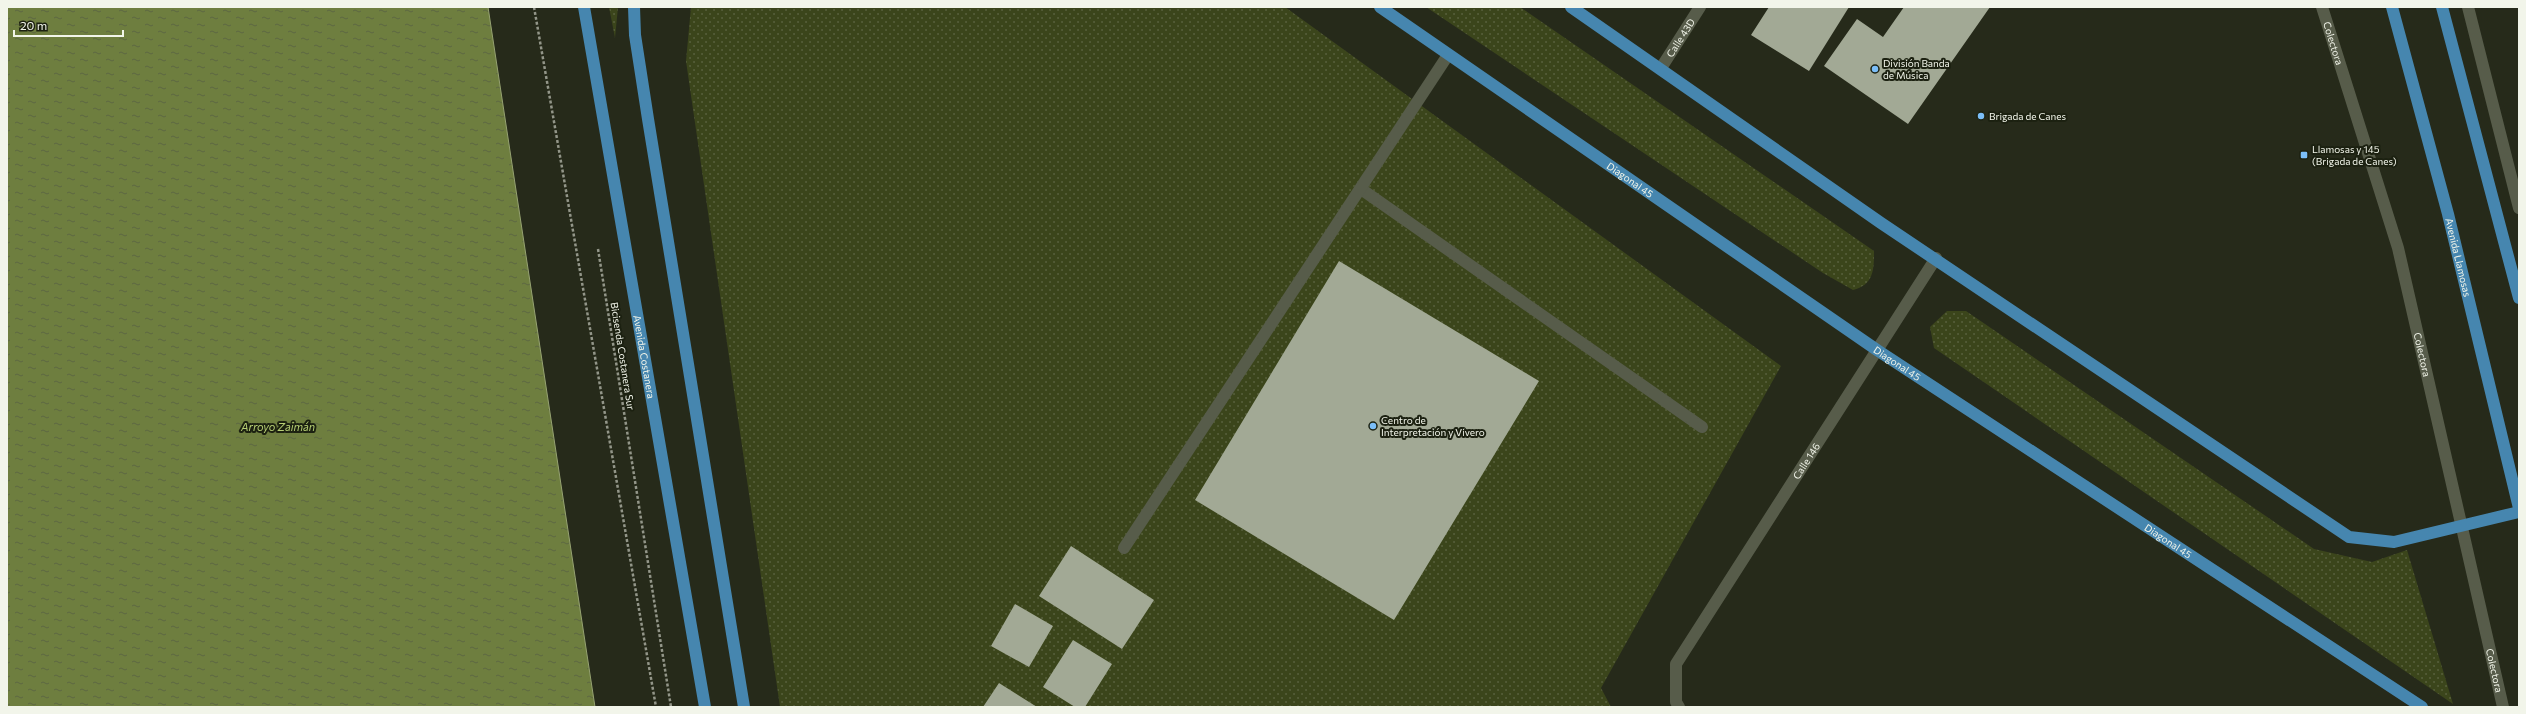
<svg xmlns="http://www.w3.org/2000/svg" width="2526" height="714" viewBox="0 0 2526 714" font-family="Commissioner,sans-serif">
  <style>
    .grass { fill: url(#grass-dots) }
    .water { fill: url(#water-ripples); stroke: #96a272 }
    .building { fill: #a2a995 }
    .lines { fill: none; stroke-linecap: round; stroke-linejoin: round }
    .path { stroke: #939689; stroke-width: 2.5; stroke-dasharray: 3 2; stroke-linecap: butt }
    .minor { stroke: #575c4a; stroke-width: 12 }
    .major { stroke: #4686af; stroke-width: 12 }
    .poi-dot { fill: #7bbef8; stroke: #1c2111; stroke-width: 1.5 }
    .labels { text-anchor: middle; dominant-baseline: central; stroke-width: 4; stroke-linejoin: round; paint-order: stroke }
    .street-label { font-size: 10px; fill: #f2f5ea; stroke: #1c2111 }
    .poi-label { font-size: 10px; fill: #f2f5ea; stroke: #1c2111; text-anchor: start }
    .water-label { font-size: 11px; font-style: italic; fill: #b7cf74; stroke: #1c2111 }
  </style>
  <defs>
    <pattern id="grass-dots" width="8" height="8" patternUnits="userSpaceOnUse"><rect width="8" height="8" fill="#3b451b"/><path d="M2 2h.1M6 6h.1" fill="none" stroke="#58603c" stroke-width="1.8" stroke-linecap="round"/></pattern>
    <pattern id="water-ripples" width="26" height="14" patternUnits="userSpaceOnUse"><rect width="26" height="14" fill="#6e7e3f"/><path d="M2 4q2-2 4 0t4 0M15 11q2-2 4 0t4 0" fill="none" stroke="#5d6742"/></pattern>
  </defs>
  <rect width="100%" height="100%" fill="#262a1a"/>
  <path class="grass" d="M609 7H618L615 38Z
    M691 7H1285L1781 366 1601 688 1611 707H780L686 61Z
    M1426 7H1520L1874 251C1874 269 1874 285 1853 290L1823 273Z
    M1947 311H1966L2314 549 2372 562 2407 550 2453 704 1934 348 1930 327Z"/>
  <path class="water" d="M7 7H488L595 707H7Z"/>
  <path class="building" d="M1769 7H1849L1809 71 1751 35Z
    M1904 7H1990L1908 124 1824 66 1857 19 1883 37Z
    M1339 261 1539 381 1394 620 1195 500Z
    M1071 546 1154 600 1122 649 1039 596Z
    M1015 604 1053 626 1029 667 991 646Z
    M1073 640 1112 664 1085 707H1075L1043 687Z
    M999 683 1037 707H983Z"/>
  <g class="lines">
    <path class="path" d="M534 7 656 707
      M598 249 671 707"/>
    <g class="minor">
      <path id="s1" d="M2322 7 2398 248 2503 707"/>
      <path d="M2468 7 2519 208"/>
      <path id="s2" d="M1661 68 1700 7"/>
      <path d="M1361 189 1702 427"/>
      <path d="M1124 548 1448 55"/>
      <path id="s3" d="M1679 707 1676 702V664L1936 258"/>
    </g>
    <g class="major">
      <path id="s4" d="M584 7 705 707"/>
      <path d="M634 7 635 35 648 119 744 707"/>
      <path id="s5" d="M1380 7 1877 350 2422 707"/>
      <path d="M1571 7 1881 223 2349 537 2394 542 2519 512"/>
      <path id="s6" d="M2392 7 2448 214 2519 508"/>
      <path d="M2442 7 2519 298"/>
    </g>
  </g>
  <g class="poi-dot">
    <circle cx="1875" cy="69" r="4"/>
    <circle cx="1981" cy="116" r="4"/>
    <rect x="2300" y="151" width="8" height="8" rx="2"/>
    <circle cx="1373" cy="426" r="4"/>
  </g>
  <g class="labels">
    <g class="street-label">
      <text stroke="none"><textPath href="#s2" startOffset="36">Calle 43D</textPath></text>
      <text stroke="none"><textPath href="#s1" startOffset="38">Colectora</textPath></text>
      <text stroke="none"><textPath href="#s5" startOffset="304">Diagonal 45</textPath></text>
      <text stroke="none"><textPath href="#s6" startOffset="259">Avenida Llamosas</textPath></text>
      <text stroke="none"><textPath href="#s1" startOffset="362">Colectora</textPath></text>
      <text transform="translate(623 356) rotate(81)">Bicisenda Costanera Sur</text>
      <text stroke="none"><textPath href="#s4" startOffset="355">Avenida Costanera</textPath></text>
      <text stroke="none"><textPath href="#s5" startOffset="628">Diagonal 45</textPath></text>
      <text stroke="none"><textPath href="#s3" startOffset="285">Calle 146</textPath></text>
      <text stroke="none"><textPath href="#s5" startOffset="952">Diagonal 45</textPath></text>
      <text stroke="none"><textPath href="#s1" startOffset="686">Colectora</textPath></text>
    </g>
    <g class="poi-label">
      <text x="1883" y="63">División Banda<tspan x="1883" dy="12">de Música</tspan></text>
      <text x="1989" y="116">Brigada de Canes</text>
      <text x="2312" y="149">Llamosas y 145<tspan x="2312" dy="12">(Brigada de Canes)</tspan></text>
      <text x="1381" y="420">Centro de<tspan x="1381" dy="12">Interpretación y Vivero</tspan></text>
    </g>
    <g class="water-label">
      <text x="278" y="426">Arroyo Zaimán</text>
    </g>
  </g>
  <rect width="2526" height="714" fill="none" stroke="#f2f5ea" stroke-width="16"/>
  <path d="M14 30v6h109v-6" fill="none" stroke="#f2f5ea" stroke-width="2"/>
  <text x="20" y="30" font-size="12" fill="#f2f5ea" stroke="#1c2111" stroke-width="3" paint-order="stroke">20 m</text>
</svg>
